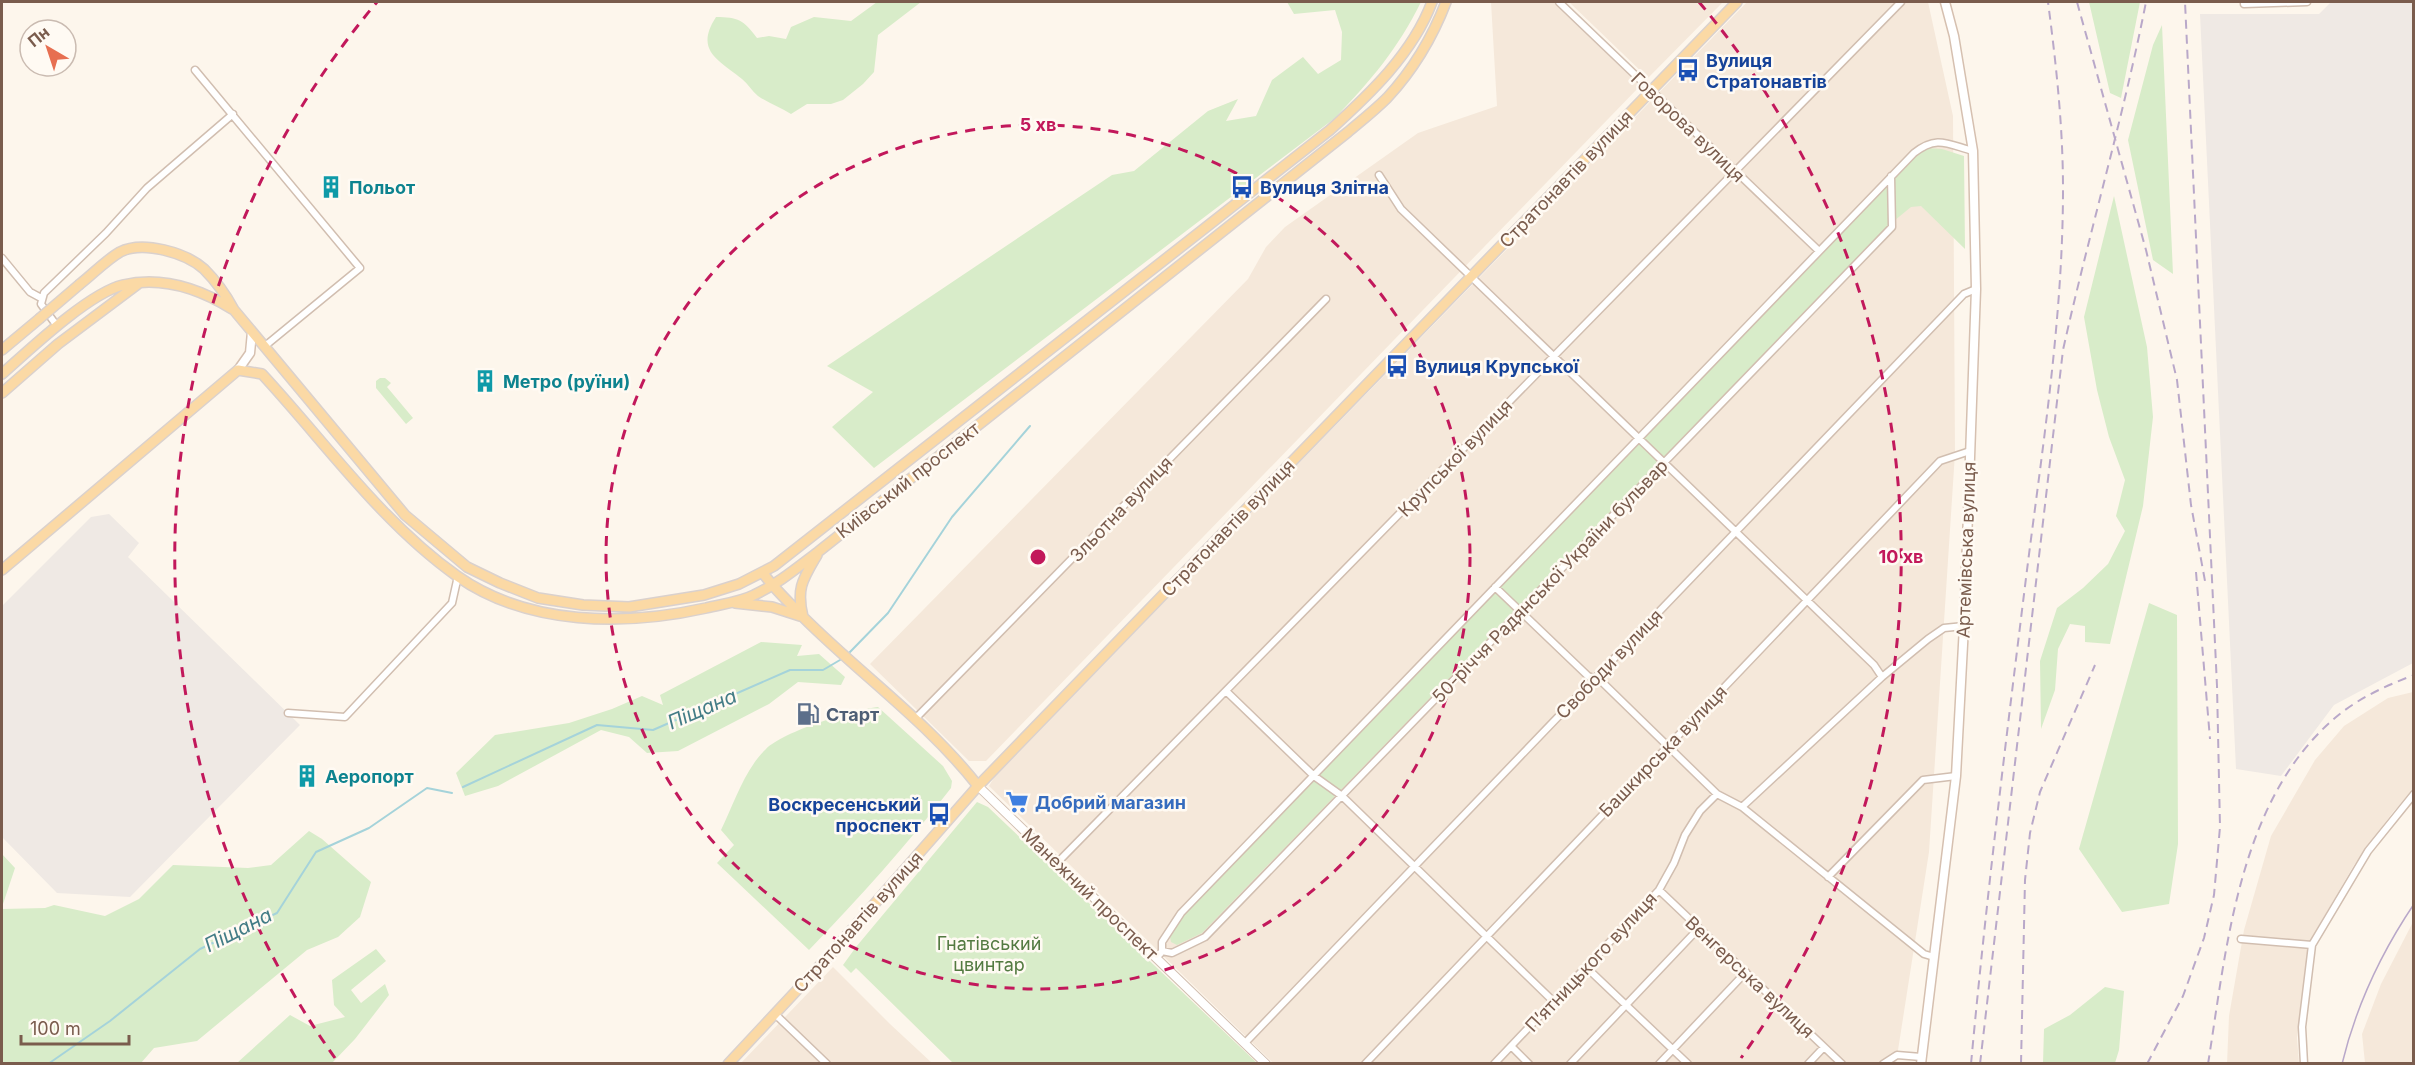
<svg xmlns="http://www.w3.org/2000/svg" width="2415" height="1065" viewBox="0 0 2415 1065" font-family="Inter,sans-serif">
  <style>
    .residential { fill: #f5e8da }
    .industrial { fill: #efe9e4 }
    .green { fill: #d8ecc9 }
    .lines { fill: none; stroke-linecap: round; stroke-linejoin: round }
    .stream { stroke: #a5d3da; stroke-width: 2 }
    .minor-casing { stroke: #d1beb0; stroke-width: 9 }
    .tertiary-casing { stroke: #d1beb0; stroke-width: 10 }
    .secondary-casing { stroke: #d6c0b0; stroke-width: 11 }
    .primary-casing { stroke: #dad1cd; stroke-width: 12 }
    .minor { stroke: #fff; stroke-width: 6 }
    .tertiary { stroke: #fff; stroke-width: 8 }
    .secondary { stroke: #fff; stroke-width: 8 }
    .primary { stroke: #fbd9a5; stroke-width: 9 }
    .tram { stroke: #b9a8c9; stroke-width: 1.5 }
    .rail { stroke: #b9a8c9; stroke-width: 2; stroke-dasharray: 9 6; stroke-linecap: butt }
    .primary-bridge-casing { stroke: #dad1cd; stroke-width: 12; stroke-linecap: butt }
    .primary-bridge { stroke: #fbd9a5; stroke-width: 9 }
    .ring { fill: none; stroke: #c2185b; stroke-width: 3; stroke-dasharray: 10 8 }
    .labels { text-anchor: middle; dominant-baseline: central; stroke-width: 5; stroke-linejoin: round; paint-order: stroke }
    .transit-label { font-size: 18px; font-weight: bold; fill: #164399; stroke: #fffaf3; text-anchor: start }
    .street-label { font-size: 18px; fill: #7a5c4d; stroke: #fffaf3 }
    .culture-label { font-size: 18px; font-weight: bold; fill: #0d838f; stroke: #fffaf3; text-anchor: start }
    .service-label { font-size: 18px; font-weight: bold; fill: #4e5e75; stroke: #fffaf3; text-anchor: start }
    .shop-label { font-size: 18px; font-weight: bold; fill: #366cbe; stroke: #fffaf3; text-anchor: start }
    .park-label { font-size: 18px; fill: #537a41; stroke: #fffaf3 }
    .water-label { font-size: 20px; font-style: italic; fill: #437c86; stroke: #fffaf3 }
    .centre { fill: #c2185b; stroke: #fffaf3; stroke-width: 3 }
    .ring-label { font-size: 18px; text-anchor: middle; font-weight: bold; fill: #c2185b; stroke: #fffaf3; stroke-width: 5; stroke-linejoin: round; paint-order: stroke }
  </style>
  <rect width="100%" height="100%" fill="#fdf6ec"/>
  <path class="residential" d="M1491 2H1553L1640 86 986 761H969L870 664 1248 279 1266 247 1285 227 1418 133 1497 106Z
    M1569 2H1723L1648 78Z
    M1747 2H1928L1953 116 1955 453 1929 852 1896 1063H1273L989 786 995 776Z
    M2413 692V791L2393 812 2354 865 2318 927 2307 955 2297 1038 2299 1063 2227 1064 2229 1016 2244 930 2271 836 2315 760 2344 726 2388 698Z
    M2413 922V1063H2365L2362 1034 2381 984Z
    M833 967 890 1024 932 1063 740 1064Z"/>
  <path class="industrial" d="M2331 2H2413V663L2334 705 2281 776 2236 769 2200 14H2319Z
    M109 514 139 543 128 557 300 725 130 897 57 893 2 837V606L91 517Z"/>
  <path class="green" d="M877 2H921L878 35 874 72 863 84 843 100 831 104H807L791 114C781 108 768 103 758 96 752 91 748 84 742 79 719 60 694 51 716 17 738 17 744 20 757 38L769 36 786 39 791 27 814 17 851 21Z
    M1287 2H1421C1397 50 1372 79 1335 118L874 468 832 427 873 392 827 366 1112 175 1134 171 1208 111 1238 99 1226 121 1256 116 1272 80 1303 57 1318 74 1341 60 1342 32 1335 10 1294 14Z
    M2089 2H2140L2121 98 2110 93Z
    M2162 25 2173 274 2153 260 2128 140 2153 45Z
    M1927 148 1942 149 1964 156 1965 249 1921 206 1911 207 1889 225 1202 933 1177 945 1171 942 1170 937 1183 914 1916 156Z
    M2114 196 2147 347 2153 417 2143 506 2110 644 2085 642V626L2070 624 2058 649 2055 690 2041 729 2040 661 2057 608 2083 588 2108 564 2125 531 2116 516 2125 480 2109 437 2097 390 2084 317Z
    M380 378H385L391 383 387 387 413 418 406 424 376 388V381Z
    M2149 603 2177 615 2178 844 2169 904 2122 912 2079 849Z
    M761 642 802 645 797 656 819 654 845 677 841 685 798 682 769 704 678 751 647 753 629 737 601 730 498 786 465 796 456 773 495 735 569 723 612 709 642 696 663 705 660 695Z
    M878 707 943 766 952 781 951 788C907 845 859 898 809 950L717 863 734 845 721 830C734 804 744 770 766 749 784 731 853 710 878 707Z
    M977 802 988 807 1257 1063H953L856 968 851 973 843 965 856 947Z
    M309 831 322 839 371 882 360 917 338 937 307 950 197 1041 154 1048 141 1063H2V909L45 908 54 905 105 916 139 899 173 865 248 868 271 865Z
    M2 854 15 868 2 907Z
    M376 949 386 961 351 990 361 1003 385 984 389 995 355 1039 332 1063H237L290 1015 310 1026 345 1017 334 1005 332 980Z
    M2105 987 2124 991 2119 1050 2115 1063H2043L2044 1029 2070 1015Z"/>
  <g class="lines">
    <path class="stream" d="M850 652 888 613 952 517 1030 426
      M463 787 597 725 653 730 790 670H823L840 660
      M48 1064 110 1021 200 949 277 913 316 852 369 828 427 788 452 793"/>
    <g class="minor-casing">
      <path id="minor" d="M1559 2 1819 251
        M2244 2V4L2307 2
        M195 70 360 268 265 346
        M1379 175 1401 209 1874 665 1882 677
        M2 258 30 292 41 298
        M57 326 41 304 44 293 106 233 147 188 233 114
        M1495 587 1588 676 1601 681 1717 794 1742 807 1924 954 1934 957
        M1226 691 1314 776 1342 796 1553 1001
        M288 713 345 717 452 603 458 576
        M915 719 1326 299
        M1742 807 1882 677 1928 639 1944 628 1964 626
        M1058 862 1901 2
        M1828 877 1923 780 1956 776
        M1659 890 1842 1064
        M2241 939 2312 945
        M1162 951V942L1181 913 1914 153C1937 135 1947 144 1973 151
        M1160 954 1162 951 1172 953 1205 937 1892 227 1891 176
        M1586 967 1688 1064
        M775 1014 827 1064
        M1245 1043 1964 294 1976 289
        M1511 1046 1529 1064
        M1365 1064 1940 461 1970 451
        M1494 1064 1659 890 1674 863 1685 835 1700 811 1717 794
        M1570 1064 1699 928
        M1659 1064 1746 972
        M1808 1064 1824 1047
        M1883 1064 1897 1055 1921 1057
        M2304 1064 2302 1027 2312 945 2368 851 2414 794"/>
    </g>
    <g class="tertiary-casing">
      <path id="tertiary" d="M978 786 1266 1064"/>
    </g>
    <g class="secondary-casing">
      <path id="secondary" d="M238 370 250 353 252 332
        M1921 1064 1956 776 1964 626 1976 289 1973 151 1954 36 1945 2"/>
    </g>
    <g class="primary-casing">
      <path id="primary" d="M80 284C93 274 106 260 120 252 143 240 186 253 204 269 216 281 226 295 234 310L405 515 467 567 500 583 538 598 583 605 629 607 704 595 739 584 774 566 1330 130C1370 94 1413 53 1432 2
        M2 350 39 319
        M2 374C29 350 89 293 123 285 162 276 200 289 232 309
        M2 393 58 344 138 284
        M2 570 238 370 262 374C325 442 381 522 457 576 528 626 625 626 706 608 722 604 740 602 754 595 778 584 798 567 818 552L1348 132C1361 121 1375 110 1387 98 1412 71 1433 36 1446 2
        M763 573C774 589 789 602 803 617 860 674 928 722 978 786
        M735 603 772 607 800 616
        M803 617C796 588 803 579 817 555
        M728 1064 827 958 978 786 1737 2"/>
    </g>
    <use href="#minor" class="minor"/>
    <use href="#tertiary" class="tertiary"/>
    <use href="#secondary" class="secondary"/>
    <use href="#primary" class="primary"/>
    <path class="tram" d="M2342 1064C2356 1006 2381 953 2414 904"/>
    <path class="rail" d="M2077 2 2146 250 2177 380 2191 505 2205 581
      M2196 572 2210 739
      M1971 1064C1986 901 2006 740 2026 578 2042 450 2063 319 2063 189 2063 126 2056 63 2048 2
      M1980 1064 2063 350C2089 233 2123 119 2146 2
      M2021 1064 2025 880 2030 833 2040 792 2095 665
      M2147 1064 2183 996 2204 938 2214 895 2220 827 2217 686 2185 2
      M2208 1064C2227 945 2239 794 2341 713 2363 696 2388 685 2414 675"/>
    <g class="primary-bridge-casing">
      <path id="primary-bridge" d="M39 319 80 284"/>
    </g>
    <use href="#primary-bridge" class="primary-bridge"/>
  </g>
  <g class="ring">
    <circle cx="1038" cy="557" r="432"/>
    <path d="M335 1058A863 863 0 0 1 377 2M1699 2A863 863 0 0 1 1741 1058"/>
  </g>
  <defs>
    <g id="bus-bare" transform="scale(1.8)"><path d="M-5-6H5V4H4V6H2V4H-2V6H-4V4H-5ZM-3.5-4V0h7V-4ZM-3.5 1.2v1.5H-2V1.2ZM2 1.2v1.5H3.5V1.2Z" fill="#1a4fb4" stroke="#fffaf3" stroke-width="2.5" paint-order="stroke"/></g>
    <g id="building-bare" transform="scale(1.8)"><path d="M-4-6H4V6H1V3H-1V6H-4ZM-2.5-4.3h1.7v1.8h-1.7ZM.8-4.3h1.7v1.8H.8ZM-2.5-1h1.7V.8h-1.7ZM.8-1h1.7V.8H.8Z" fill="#0f9aa8" stroke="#fffaf3" stroke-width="2.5" paint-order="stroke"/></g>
    <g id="fuel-bare" transform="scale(1.8)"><path d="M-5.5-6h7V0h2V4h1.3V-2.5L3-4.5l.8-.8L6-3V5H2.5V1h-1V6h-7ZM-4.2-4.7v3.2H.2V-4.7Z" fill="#5c6f8a" stroke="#fffaf3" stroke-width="2.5" paint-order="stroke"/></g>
    <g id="supermarket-bare" transform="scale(1.8)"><path d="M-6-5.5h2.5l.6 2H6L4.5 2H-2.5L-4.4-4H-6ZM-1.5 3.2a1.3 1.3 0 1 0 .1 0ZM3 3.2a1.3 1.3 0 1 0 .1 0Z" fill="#3f7fe0" stroke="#fffaf3" stroke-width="2.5" paint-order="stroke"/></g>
  </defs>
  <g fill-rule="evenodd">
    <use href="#bus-bare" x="1688" y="70"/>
    <use href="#building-bare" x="331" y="187"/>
    <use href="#bus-bare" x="1242" y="187"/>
    <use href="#bus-bare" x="1397" y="366"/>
    <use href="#building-bare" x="485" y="381"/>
    <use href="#fuel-bare" x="808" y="714"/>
    <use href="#building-bare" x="307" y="776"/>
    <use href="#supermarket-bare" x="1017" y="802"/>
    <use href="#bus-bare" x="939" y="814"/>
  </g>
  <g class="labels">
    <g class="transit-label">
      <text x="1706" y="60">Вулиця<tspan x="1706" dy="21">Стратонавтів</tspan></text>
      <text x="1260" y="187">Вулиця Злітна</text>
      <text x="1415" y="366">Вулиця Крупської</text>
      <text x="921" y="804" text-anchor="end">Воскресенський<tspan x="921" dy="21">проспект</tspan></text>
    </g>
    <g class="street-label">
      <text transform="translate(1688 127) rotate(44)">Говорова вулиця</text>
      <text transform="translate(1566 179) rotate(-46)">Стратонавтів вулиця</text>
      <text transform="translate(1455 458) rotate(-46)">Крупської вулиця</text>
      <text transform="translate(908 480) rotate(-38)">Київський проспект</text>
      <text transform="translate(1121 509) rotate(-46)">Зльотна вулиця</text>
      <text transform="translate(1228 528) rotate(-46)">Стратонавтів вулиця</text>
      <text transform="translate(1966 550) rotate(-88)">Артемівська вулиця</text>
      <text transform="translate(1550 581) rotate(-46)">50-річчя Радянської України бульвар</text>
      <text transform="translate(1609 664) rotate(-46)">Свободи вулиця</text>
      <text transform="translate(1663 751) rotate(-46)">Башкирська вулиця</text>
      <text transform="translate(1090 894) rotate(44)">Манежний проспект</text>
      <text transform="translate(858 922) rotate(-48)">Стратонавтів вулиця</text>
      <text transform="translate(1591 962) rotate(-47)">П’ятницького вулиця</text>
      <text transform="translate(1750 977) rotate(43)">Венгерська вулиця</text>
    </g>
    <g class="culture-label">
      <text x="349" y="187">Польот</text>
      <text x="503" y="381">Метро (руїни)</text>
      <text x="325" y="776">Аеропорт</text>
    </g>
    <g class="service-label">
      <text x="826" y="714">Старт</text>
    </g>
    <g class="shop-label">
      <text x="1035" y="802">Добрий магазин</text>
    </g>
    <g class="park-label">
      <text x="989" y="943">Гнатівський<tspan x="989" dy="21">цвинтар</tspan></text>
    </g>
    <g class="water-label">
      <text transform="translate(702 709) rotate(-23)">Піщана</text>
      <text transform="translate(238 930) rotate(-27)">Піщана</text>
    </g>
  </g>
  <circle cx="1038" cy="557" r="9" class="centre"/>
  <g class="ring-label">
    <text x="1038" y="131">5 хв</text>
    <text x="1901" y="563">10 хв</text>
  </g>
  <rect width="2415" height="1065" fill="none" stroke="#7a5c4d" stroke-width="6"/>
  <g transform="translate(48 48) rotate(321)"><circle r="28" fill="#fffaf3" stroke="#cabbb1" stroke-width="1.5"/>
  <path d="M0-4.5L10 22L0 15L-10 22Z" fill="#e76f51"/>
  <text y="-9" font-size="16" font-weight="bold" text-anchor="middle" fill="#7a5c4d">Пн</text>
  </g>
  <path d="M21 1035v9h108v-9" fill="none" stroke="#7a5c4d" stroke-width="3"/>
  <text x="30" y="1035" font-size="18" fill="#7a5c4d" stroke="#fffaf3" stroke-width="4.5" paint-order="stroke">100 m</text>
</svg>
